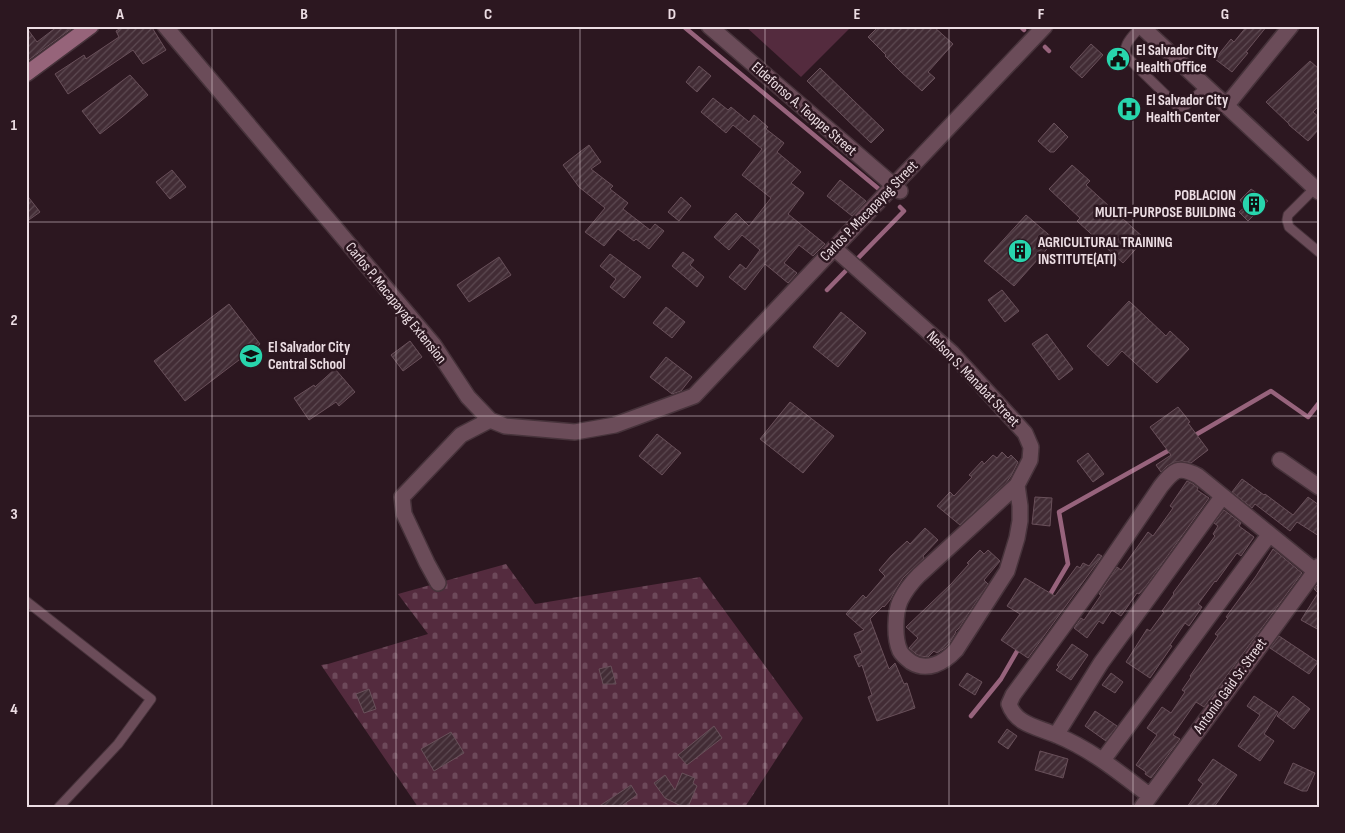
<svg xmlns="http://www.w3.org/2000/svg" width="1345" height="833" viewBox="0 0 1345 833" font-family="'Sofia Sans Condensed',sans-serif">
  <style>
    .cemetery { fill: url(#cemetery-stones) }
    .pitch { fill: #542b3e }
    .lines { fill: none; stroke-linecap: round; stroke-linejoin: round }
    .stream { stroke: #97637c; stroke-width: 4.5 }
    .building { fill: url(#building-hatch); stroke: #69505a }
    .lane-casing { stroke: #47333b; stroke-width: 11 }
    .street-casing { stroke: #47333b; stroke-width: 18 }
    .secondary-casing { stroke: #47333b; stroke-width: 18 }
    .lane { stroke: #6b4c59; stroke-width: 9 }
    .street { stroke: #6b4c59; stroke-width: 15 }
    .secondary { stroke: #96647a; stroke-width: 15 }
    .grid { fill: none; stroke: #ecdde3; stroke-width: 1; stroke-opacity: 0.55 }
    .labels { text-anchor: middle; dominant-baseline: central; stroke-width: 5; stroke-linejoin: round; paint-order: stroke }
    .poi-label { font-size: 15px; font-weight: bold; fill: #ecdde3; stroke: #2c1720; text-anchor: start }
    .street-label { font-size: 15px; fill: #ecdde3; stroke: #2c1720 }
    .neatline { fill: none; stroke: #ecdde3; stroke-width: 2 }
    .grid-label { font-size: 16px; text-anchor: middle; font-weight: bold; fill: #ecdde3 }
  </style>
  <defs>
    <pattern id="cemetery-stones" width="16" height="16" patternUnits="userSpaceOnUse" patternTransform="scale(1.25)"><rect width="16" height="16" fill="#542b3e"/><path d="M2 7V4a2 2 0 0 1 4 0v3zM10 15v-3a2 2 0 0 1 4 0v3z" fill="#6d495a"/></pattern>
    <pattern id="building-hatch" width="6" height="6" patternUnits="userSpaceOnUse" patternTransform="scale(1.25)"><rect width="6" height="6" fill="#422c35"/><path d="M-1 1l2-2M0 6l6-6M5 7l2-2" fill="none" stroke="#5d4a52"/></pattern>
  </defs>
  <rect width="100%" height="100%" fill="#2c1720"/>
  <path class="cemetery" d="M506 564 535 604 700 577 803 718 745 807H418L321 665 328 664 428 634 398 594Z"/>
  <path class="pitch" d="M745 26H852L801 77Z"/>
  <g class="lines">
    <path class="stream" d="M683 26 880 190
      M1020 26 1024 30
      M1045 47 1049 51
      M827 290 904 211 900 207
      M1192 437 1271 391 1308 417 1319 403
      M1048 598 1068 564 1059 512 1173 448
      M971 716 1001 679 1020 646"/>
  </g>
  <path class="building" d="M58 26H75L26 62V27L37 42Z
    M124 26H151L166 50 143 64 133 50 68 94 55 74 84 55 86 59 119 37 116 31Z
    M879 26H933L953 44 928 72 935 78 922 91 901 72 885 56 886 55 868 37Z
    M1247 26H1267L1246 52 1248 53 1232 72 1215 59 1231 39 1234 42Z
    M1091 44 1103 55 1082 78 1070 67Z
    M1310 61 1319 69V106L1313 112 1319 117V129L1308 141 1289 125V124L1266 102Z
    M699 66 711 76 697 92 686 82Z
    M820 68 884 130 871 143 807 81Z
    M130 75 148 95 122 117 100 134 82 111Z
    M713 98 728 110 731 107 749 122 754 115 768 127 766 129 784 143 777 152 801 172 791 183 804 193 788 214 825 244 813 256 799 245 784 263 797 273 788 283 765 264 745 290 729 277 740 264 746 269 760 250 742 235 729 250 714 237 736 213 749 226 771 198 742 175 762 149 733 125 726 133 701 112Z
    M1054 123 1068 137 1054 152H1050L1038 141Z
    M589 145 601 162 591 169 613 186 610 189 628 203 623 209 650 230 655 224 664 231 649 249 636 239 634 241 618 229 604 246 585 232 605 208 579 187 563 165Z
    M1072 165 1090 181 1086 185 1145 239 1123 263 1077 221 1080 218 1049 189Z
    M172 170 186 187 170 199 156 182Z
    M840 180 866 201 852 216 827 196Z
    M1251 189 1268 201 1248 221 1239 212 1245 207 1240 200Z
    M26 194 40 212 26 222Z
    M681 197 691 206 679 221 668 212Z
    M1026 215 1055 240 1014 286 984 261Z
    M683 252 694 260 690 265 704 277 697 287 672 266Z
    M610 254 641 277 624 298 610 287 616 279 600 266Z
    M499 257 511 275 469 302 457 285Z
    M1002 290 1019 311 1005 322 988 300Z
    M1129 301 1166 336 1170 331 1189 349 1157 383 1122 351 1108 366 1087 346Z
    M229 304 260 344 185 401 154 361Z
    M666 307 685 322 672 338 653 323Z
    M841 312 866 333 838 367 813 347Z
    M1047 334 1073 369 1059 380 1032 344Z
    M410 341 422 357 403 371 391 355Z
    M666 357 692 377 681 391 672 394 650 377Z
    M335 369 355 392 339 406 336 402 309 420 294 398 314 385 315 387Z
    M790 402 834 436 803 473 760 439Z
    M1178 407 1190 422 1188 423 1208 450 1191 463 1182 461 1175 462 1167 466 1161 472 1156 465 1171 455 1150 427Z
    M657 434 681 453 662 475 639 456Z
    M1002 452 1008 458 1011 455 1018 462 1011 476 1006 483 960 525 937 506 950 492 954 496 972 477 969 475 982 461 984 464 993 455 997 458Z
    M1088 453 1104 474 1093 482 1077 461Z
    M1242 479 1264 495 1265 494 1293 515 1308 497 1319 505V536L1297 522 1290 531 1255 504 1252 508 1232 492Z
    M1187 481 1193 484 1198 488 1197 490 1209 498 1146 586 1139 594 1137 593 1121 616 1112 610 1103 624 1099 621 1087 638 1074 628 1081 618 1084 620 1101 595 1099 594 1117 567 1121 570 1148 532 1153 536 1173 508 1170 506Z
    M1035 497 1052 498 1050 526 1032 524Z
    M1224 510 1241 523 1239 526 1254 537 1241 556 1237 553 1216 582 1215 581 1198 604 1202 607 1189 626 1185 623 1170 645 1172 646 1150 678 1126 662 1147 629 1150 631 1164 612 1162 611 1174 594 1173 593 1215 536 1213 534 1218 526 1214 523Z
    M925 528 938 540 923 556 924 558 903 578 896 589 890 600 884 607 883 606 870 619 889 669 895 663 904 684 907 683 915 708 877 721 868 697 872 695 862 665 859 667 854 656 862 653 854 634 864 630 846 614 863 595 866 598 885 576 879 570 891 556 907 541 910 544Z
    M1273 549 1302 573 1204 707 1196 702 1173 735 1180 739 1151 778 1145 774 1146 772 1136 765 1157 735 1147 728 1162 707 1171 713 1185 692 1182 690 1191 677 1190 676 1218 636 1215 634 1228 618 1226 617 1256 576Z
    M980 550 984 554 988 550 1000 561 984 580 988 584 959 628 955 632H956L949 644 945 648 937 653 934 651 928 657 920 656 916 654 909 648 918 638 906 627 951 584 969 564 967 563Z
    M1098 554 1102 556 1028 658 1001 640 1020 614 1007 606 1025 578 1055 596 1077 566 1080 568 1083 563 1089 566Z
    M1319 582V630L1301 620 1318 593 1314 589Z
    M1279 636 1318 662 1309 674 1270 648Z
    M1072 644 1088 655 1071 680 1056 670 1059 667 1057 665Z
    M611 666 616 684H603L599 669Z
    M967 673 982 682 975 695 959 685Z
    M1111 673 1123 682 1115 693 1102 685Z
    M369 689 376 709 364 713 356 694Z
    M1254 696 1278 712 1264 734 1274 741 1260 761 1238 746 1260 715 1247 706Z
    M1293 696 1310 709 1294 729 1277 716Z
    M1095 711 1117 726 1106 741 1085 726Z
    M714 726 722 738 687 765 678 755Z
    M1007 729 1017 736 1008 749 998 742Z
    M451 732 464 753 434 771 421 749Z
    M1040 751 1068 759 1063 778 1035 770Z
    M1213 759 1237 775 1214 807H1187L1203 784 1198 780Z
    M1293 763 1315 773 1307 791H1302L1284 783Z
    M682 773 695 778 693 783 697 786 688 807H683L665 798 654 783 665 775 675 790Z
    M631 785 637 795 620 807H598Z"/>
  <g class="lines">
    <g class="lane-casing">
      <path id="lane" d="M1141 26C1133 36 1121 45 1127 57L1173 102 1177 106 1184 107 1206 87
        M1315 188 1288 215 1287 220 1289 227 1319 252
        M26 601 151 699 118 744 59 807"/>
    </g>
    <g class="street-casing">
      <path id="street" d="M165 26 433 344 468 397 490 420 505 426 575 432 615 425 694 396 1045 26
        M709 26 900 191
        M1141 26 1319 192
        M1226 106 1291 26
        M834 248 952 353 1025 433 1031 447 1030 460 1017 485 919 575C911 583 905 591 900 601 895 613 894 638 900 651 902 655 907 659 911 662 927 672 944 663 956 650L1007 571 1017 538 1020 521V506L1017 485
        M1280 460 1319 487
        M438 583 427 563 404 514 402 497 461 435 490 420
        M1056 735 1101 663 1222 497
        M1103 760 1269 535
        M1150 796C1120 773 1091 749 1056 735 1038 727 1016 725 1009 704L1013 695 1095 583 1161 486C1174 470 1178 465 1198 476L1315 571
        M1142 807 1319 566"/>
    </g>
    <g class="secondary-casing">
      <path id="secondary" d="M26 74 91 26"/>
    </g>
    <use href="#lane" class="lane"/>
    <use href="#street" class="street"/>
    <use href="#secondary" class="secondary"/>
  </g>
  <path class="grid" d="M212 26V807M396 26V807M580 26V807M765 26V807M949 26V807M1133 26V807M26 222H1319M26 416H1319M26 611H1319"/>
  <defs>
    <g id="civic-disc" transform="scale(1.25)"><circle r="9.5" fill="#28d5ad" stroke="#2c1720"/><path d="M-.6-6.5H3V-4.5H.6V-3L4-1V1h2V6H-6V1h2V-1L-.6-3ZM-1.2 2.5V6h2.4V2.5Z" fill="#111"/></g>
    <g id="hospital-disc" transform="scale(1.25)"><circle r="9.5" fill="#28d5ad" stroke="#2c1720"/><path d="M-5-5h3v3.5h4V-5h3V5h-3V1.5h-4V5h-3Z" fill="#111"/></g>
    <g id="building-disc" transform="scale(1.25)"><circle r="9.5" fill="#28d5ad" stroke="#2c1720"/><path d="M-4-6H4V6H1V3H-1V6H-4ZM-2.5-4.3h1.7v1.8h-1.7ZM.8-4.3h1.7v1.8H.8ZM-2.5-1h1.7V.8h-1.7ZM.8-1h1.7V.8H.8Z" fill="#111"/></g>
    <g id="school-disc" transform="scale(1.25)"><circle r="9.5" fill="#28d5ad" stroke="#2c1720"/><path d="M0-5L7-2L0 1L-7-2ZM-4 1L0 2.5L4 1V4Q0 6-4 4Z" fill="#111"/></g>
  </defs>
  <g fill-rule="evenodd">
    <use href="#civic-disc" x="1118" y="59"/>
    <use href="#hospital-disc" x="1129" y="109"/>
    <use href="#building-disc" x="1254" y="204"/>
    <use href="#building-disc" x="1020" y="251"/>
    <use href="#school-disc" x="251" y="356"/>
  </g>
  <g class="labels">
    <g class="poi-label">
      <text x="1136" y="50">El Salvador City<tspan x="1136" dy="17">Health Office</tspan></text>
      <text x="1146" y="100">El Salvador City<tspan x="1146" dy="17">Health Center</tspan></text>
      <text x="1236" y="195" text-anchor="end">POBLACION<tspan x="1236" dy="17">MULTI-PURPOSE BUILDING</tspan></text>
      <text x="1038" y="242">AGRICULTURAL TRAINING<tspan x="1038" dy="17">INSTITUTE(ATI)</tspan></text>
      <text x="268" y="347">El Salvador City<tspan x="268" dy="17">Central School</tspan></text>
    </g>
    <g class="street-label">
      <text transform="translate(804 109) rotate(41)">Eldefonso A. Teoppe Street</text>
      <text transform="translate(869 211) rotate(-46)">Carlos P. Macapayag Street</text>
      <text transform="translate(396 303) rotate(51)">Carlos P. Macapayag Extension</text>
      <text transform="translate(973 379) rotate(46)">Nelson S. Manabat Street</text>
      <text transform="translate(1230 686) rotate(-54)">Antonio Gaid Sr. Street</text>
    </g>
  </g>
  <rect width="1345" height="833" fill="none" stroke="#2c1720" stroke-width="55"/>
  <rect x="28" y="28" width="1290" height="778" class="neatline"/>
  <g class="grid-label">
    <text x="120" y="19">A</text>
    <text x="304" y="19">B</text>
    <text x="488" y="19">C</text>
    <text x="672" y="19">D</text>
    <text x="857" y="19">E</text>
    <text x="1041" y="19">F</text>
    <text x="1225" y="19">G</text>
    <text x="14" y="130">1</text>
    <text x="14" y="325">2</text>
    <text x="14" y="519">3</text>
    <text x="14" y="714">4</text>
  </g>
</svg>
